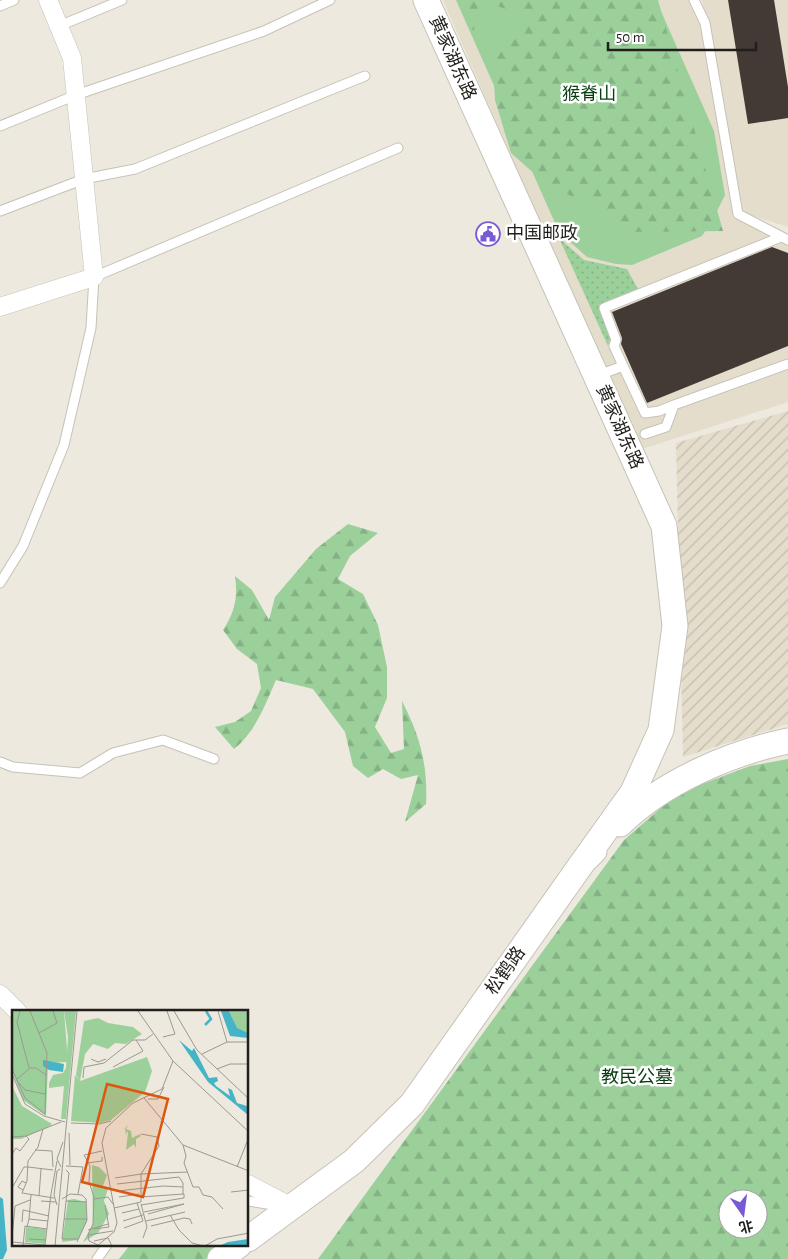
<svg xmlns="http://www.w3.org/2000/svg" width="788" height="1259" viewBox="0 0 788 1259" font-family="'Alegreya Sans','Noto Sans SC',sans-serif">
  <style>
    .built { fill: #e4ddcc }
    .industrial { fill: url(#industrial-furrows) }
    .grass { fill: #9bd09b }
    .forest { fill: url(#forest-firs); fill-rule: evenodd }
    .garden { fill: url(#garden-dots) }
    .water { fill: #46b4c7 }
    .building { fill: #433a36 }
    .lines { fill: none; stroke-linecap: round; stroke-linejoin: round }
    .lane-casing { stroke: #c5c2b8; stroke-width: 11 }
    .street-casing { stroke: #c5c2b8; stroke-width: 19 }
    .secondary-casing { stroke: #c5c2b8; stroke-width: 27 }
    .lane { stroke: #fff; stroke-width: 9 }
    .street { stroke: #fff; stroke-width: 18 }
    .secondary { stroke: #fff; stroke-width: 25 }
    .labels { text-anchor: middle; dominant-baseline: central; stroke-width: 5; stroke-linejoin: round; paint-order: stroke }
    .street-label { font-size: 18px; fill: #201f1b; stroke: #fff }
    .park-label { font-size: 18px; fill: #083e0f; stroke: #fff }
    .poi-label { font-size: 18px; fill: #201f1b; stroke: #fff; text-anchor: start }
    .inset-river { fill: none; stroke: #46b4c7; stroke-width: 2.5 }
    .inset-road { fill: none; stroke: #9b9891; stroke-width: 1 }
    .view { fill: #de560d; fill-opacity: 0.15; stroke: #de560d; stroke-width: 2.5 }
    .inset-edge { fill: none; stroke: #201f1b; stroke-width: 2.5 }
  </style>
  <defs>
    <pattern id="industrial-furrows" width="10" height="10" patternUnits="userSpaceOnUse" patternTransform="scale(1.25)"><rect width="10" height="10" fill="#e4ddcc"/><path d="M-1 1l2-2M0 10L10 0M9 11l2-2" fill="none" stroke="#c3bdaf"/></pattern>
    <pattern id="forest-firs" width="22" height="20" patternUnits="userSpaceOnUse" patternTransform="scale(1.25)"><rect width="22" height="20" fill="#9bd09b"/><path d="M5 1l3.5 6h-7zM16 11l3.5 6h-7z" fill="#85b285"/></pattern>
    <pattern id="garden-dots" width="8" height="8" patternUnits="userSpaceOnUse" patternTransform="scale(1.25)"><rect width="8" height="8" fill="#9bd09b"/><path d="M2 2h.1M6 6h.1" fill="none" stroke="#85b285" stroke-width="1.8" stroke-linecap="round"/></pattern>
  </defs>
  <rect width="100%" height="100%" fill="#ede9df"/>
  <path class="built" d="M443 0H697L735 219 788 235V402L639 450Z
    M702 0H788V227L741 212Z"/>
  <path class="industrial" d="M788 411V724L683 757 676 443Z"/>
  <path class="grass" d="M456 0H656L714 131 725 195 711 223 702 236 632 265 616 264 587 257 559 232Z"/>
  <path class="forest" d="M457 0H658L723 231 631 232 587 204 545 183 511 153 495 100 493 64 525 16 489 3 473 31Z
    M348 524 378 533 350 556 338 579 363 594 378 625 387 667V698L375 727 391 753 404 749 402 701C420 736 428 765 426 804L405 822 418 775 401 779 383 769 368 778 353 766 345 732 313 689 276 680C265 705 256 731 234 749L215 727 235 722 251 711 261 688 257 664 237 649 223 630C235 612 238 597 235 576L252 590 269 620 275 597 316 549Z
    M788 759V1259H318L624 840 678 793 750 766ZM728 1199H758V1229H728Z
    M130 1245H224L206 1259H119Z"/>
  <path class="garden" d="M559 238 584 260 627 269 638 289 599 305 611 336 608 346Z"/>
  <path class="water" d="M0 1197 3 1199 7 1250 3 1259H0Z"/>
  <path class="building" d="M728 0H774L788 87V118L748 124Z
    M772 247 788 253V346L647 403 621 344 622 338 612 312Z"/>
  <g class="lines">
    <g class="lane-casing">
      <path id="lane" d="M694 0 705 23 738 214 788 240
        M0 6 14 0
        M59 26 122 0
        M0 126 76 95 264 31 330 0
        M0 211 84 179 135 169 365 76
        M623 366 614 346 616 340 604 308 781 237
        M599 375 623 366 645 413 659 411 674 405
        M645 434 666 427 674 405 788 364
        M0 583 23 546 64 445 91 328 94 277 398 148
        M0 762 13 767 80 773 113 753 163 740 214 759
        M248 1201 279 1206
        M97 1259 107 1245"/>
    </g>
    <g class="street-casing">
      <path id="street" d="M0 307 94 277 72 58 48 0
        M0 994 18 1012
        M248 1184 292 1207"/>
    </g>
    <g class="secondary-casing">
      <path id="secondary" d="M426 0 664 526 675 626 661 730 633 792 583 862
        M620 824C663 782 730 753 788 741
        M248 1239 354 1161 412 1104 583 862 594 851
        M220 1259 239 1245"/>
    </g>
    <use href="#lane" class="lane"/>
    <use href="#street" class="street"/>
    <use href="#secondary" class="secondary"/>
  </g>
  <defs>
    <g id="civic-ring" transform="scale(1.25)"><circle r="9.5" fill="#fff" stroke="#775ad4" stroke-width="1.5"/><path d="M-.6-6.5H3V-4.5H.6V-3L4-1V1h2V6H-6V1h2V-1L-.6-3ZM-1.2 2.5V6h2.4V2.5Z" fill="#775ad4"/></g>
  </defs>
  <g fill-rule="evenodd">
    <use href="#civic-ring" x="488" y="234"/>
  </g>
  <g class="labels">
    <g class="street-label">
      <text transform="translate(452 58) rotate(66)">黄家湖东路</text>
      <text transform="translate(619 427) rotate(66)">黄家湖东路</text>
      <text transform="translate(506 971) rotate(-55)">松鹤路</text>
    </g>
    <g class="park-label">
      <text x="589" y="95">猴脊山</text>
      <text x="637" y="1078">教民公墓</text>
    </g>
    <g class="poi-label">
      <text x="506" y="234">中国邮政</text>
    </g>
  </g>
  <g transform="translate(12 1010)">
    <rect width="236" height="236" fill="#ede9df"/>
    <path d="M217 1H236V23L225 19ZM62 189 74 192 75 211 66 230 50 232 56 190Z" fill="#9bd09b"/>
    <path d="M52 1H64L54 109H49L52 76 37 78V73L41 65 51 63 54 58 56 27ZM86 8 96 13 121 17 130 24 114 34 103 33 96 39 81 34 73 44 68 71 135 47 140 61 133 82 99 110 88 113 59 111 63 65 68 71 64 65 72 11ZM0 76 10 96 40 114 38 116 9 129H0ZM116 115 114 119 119 121 120 128 128 124 129 126 124 129V138L122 134 114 140 116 123 115 121 114 125 113 118ZM80 155 87 157 95 165 91 176 96 179 92 191 97 204 86 223 71 232 81 214Z" fill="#9bd09b"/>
    <path d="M0 1H52L56 52 36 53 34 106 11 90 0 61Z" fill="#9bd09b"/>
    <path d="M14 217 34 219 33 234 13 232Z" fill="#9bd09b"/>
    <path d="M209 1H217L225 18 236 23V28L218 26ZM167 30 180 41 182 38 197 68 205 67 206 71 202 73 204 76 218 86 216 78 220 80 225 93 235 96 236 105 196 72ZM31 50 52 54 51 62 37 60 31 56ZM236 229V236H207L216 232Z" fill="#46b4c7"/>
    <path class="inset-river" d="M193 15 199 9 194 1"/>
    <path class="inset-road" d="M18 1 35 43 34 65M126 1 161 51 237 122M162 1 185 40 237 89M206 1 215 32M27 23 45 13 41 1M151 27 163 24 155 1M190 44 215 32H237M79 49 86 52 94 49M101 57 131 41 124 30M0 59 13 88 33 104 34 65 24 58H17L5 12 8 1M205 59 218 54H237M0 64 13 94 32 106 53 112M71 68 72 57 92 53 121 30H133L141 24M5 69 17 59M7 73 13 80 33 84M132 88 171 135 237 161M136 89H146L152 77M59 113 87 114 99 111M31 119 26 137 16 151 15 171 10 183 42 188M57 123 58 155M0 127 14 126 49 112M171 135 174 146 172 153 181 177H187L191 185 200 187 211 199M23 140 40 141 41 157M0 144 4 138 8 141 17 129 14 126M75 153 90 151V147M54 156 71 157 66 184M16 157 41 160M49 157 45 149 51 132M225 157 237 127M54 160 57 163 50 229H66M167 167 171 173V184M103 168 129 164 147 136 145 127 129 124M105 174 167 167M0 178 12 157H16M11 180 6 177 10 171 14 173M106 181 151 176 171 177M219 182 237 180M39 184 45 151M27 186 29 159M107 187 127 184M128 187 172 184M50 189 58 184 70 185 74 189 75 210 65 232M82 189 96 187 101 194M29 191 44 192M54 191 75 192M129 194 135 217 131 228M45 195 42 185 45 161 48 159M129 195 172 188V184M102 198 129 192V164L176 162M132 202 172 194 136 204M110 203 127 199M158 205 167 220 180 233 191 236M17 209 19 185M52 209H75M111 211 131 205M134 211 173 202M10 212 11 200 37 206M13 216 35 219M139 216 172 208 178 209 180 214M15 217 17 209 36 211M112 218 131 211 125 193M82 219 97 217 93 195M76 220 96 214M76 225 101 221M0 227 3 196 18 190M17 229 34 230M82 231 96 228 100 236M0 232 33 235M33 235 39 184M86 235 77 231 76 225 81 214 82 187 77 172 78 156 72 145 90 141M11 236 13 216M43 236 65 1M85 236 102 222 105 213 90 133 94 118 121 93 150 79 161 51M193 236 205 229 237 223"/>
    <path class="view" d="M95 74 156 89 131 187 70 172Z"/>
    <rect width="236" height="236" class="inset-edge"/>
  </g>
  <g transform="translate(743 1214) rotate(166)"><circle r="24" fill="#ffffff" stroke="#a6a5a4"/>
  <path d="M0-4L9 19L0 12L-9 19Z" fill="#775ad4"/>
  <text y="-8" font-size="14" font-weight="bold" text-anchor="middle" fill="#201f1b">北</text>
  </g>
  <path d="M608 42v8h148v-8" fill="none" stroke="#201f1b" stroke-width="2.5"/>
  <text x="616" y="42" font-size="15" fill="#201f1b" stroke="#ffffff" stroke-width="4" paint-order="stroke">50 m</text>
</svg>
